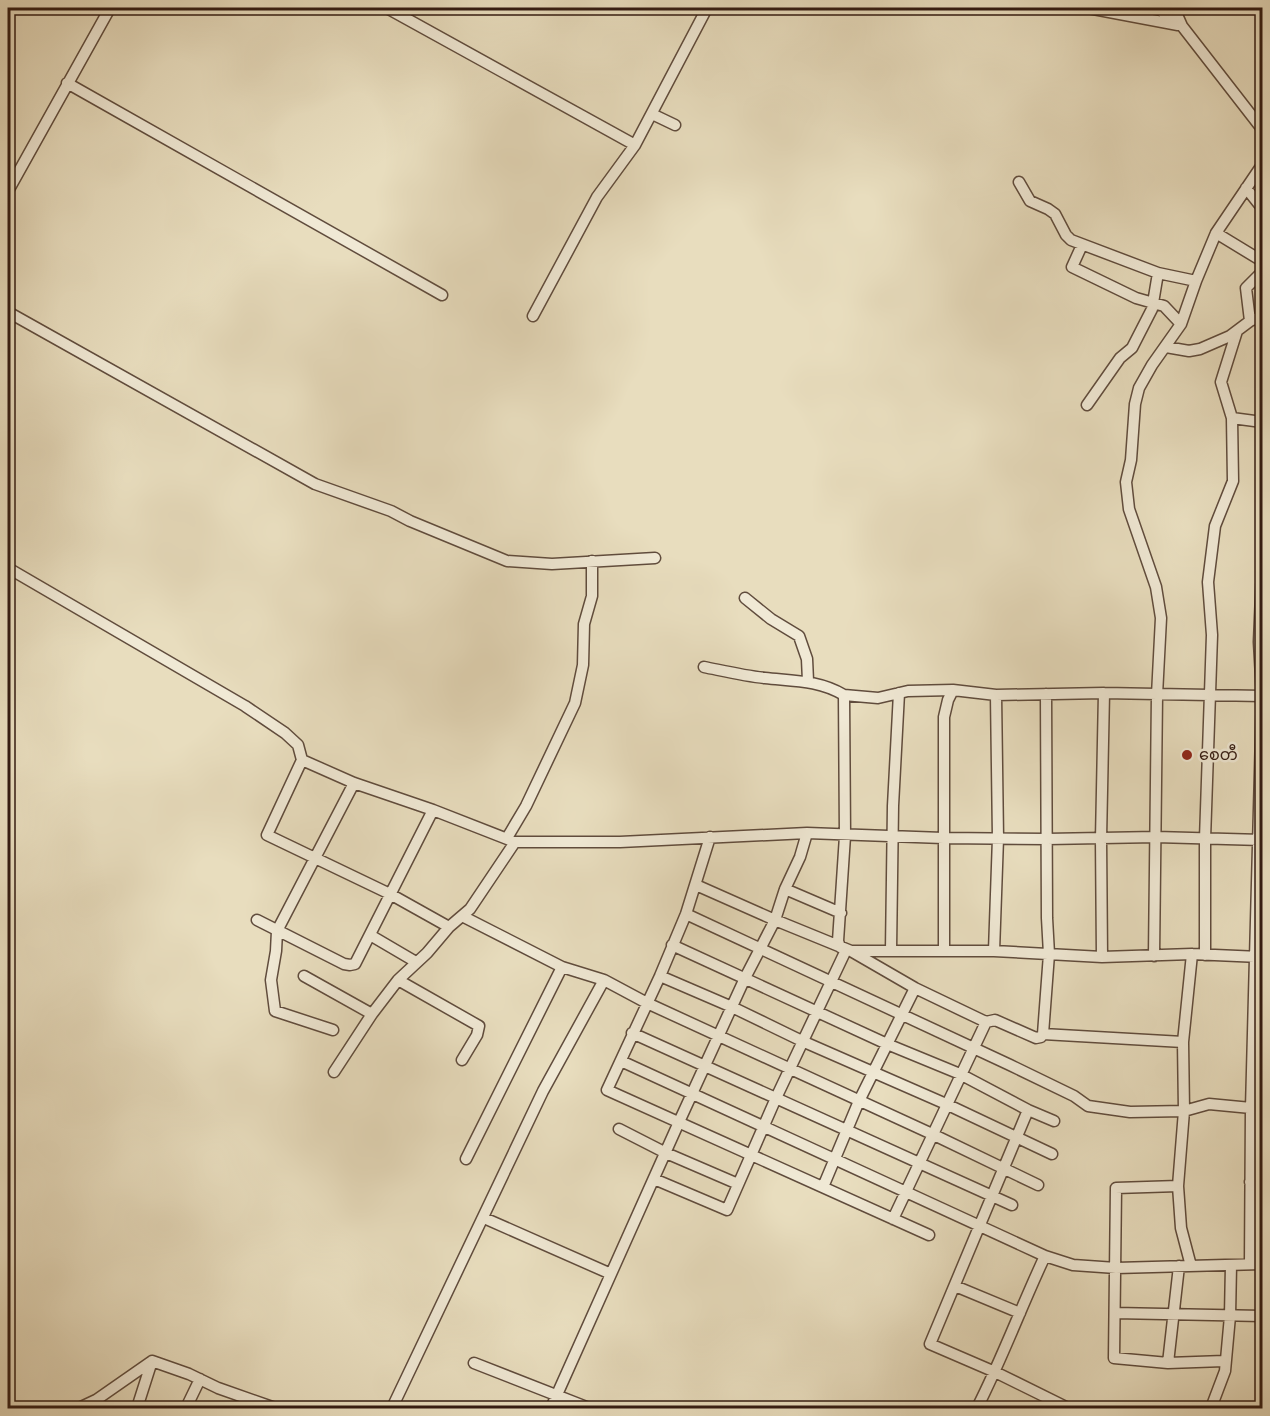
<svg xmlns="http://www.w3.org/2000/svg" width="1270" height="1416" viewBox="0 0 1270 1416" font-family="Alegreya,'Noto Sans Myanmar',serif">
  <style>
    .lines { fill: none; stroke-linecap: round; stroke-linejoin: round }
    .minor-casing { stroke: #604c3d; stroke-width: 13 }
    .minor { stroke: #f0e9d5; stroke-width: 10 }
    .poi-dot { fill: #8f2418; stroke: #f0e9d5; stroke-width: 2 }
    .labels { text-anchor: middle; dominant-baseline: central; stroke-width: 5; stroke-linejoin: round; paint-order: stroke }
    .poi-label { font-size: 16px; fill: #331b12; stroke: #f0e9d5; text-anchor: start }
  </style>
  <rect width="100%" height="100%" fill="#e8ddbe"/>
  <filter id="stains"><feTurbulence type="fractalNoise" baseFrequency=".00333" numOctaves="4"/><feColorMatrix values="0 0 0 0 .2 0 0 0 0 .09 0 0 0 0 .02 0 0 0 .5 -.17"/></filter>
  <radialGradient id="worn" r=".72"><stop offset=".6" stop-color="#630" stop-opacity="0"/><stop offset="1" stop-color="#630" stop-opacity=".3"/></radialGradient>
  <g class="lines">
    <g class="minor-casing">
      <path id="minor" d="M387 8 635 145
        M1088 8 1178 25
        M1157 8 1182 26 1262 129
        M1174 8 1182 26
        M67 83 442 295
        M652 114 675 125
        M1019 182 1030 201 1048 209 1055 214 1066 235 1071 240 1158 273 1196 281
        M1246 188 1262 208
        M8 191 110 8
        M1216 233 1262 261
        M1082 245 1072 267 1136 298 1164 306 1181 324
        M8 312 315 484 391 511 410 521 507 561 552 564 655 558
        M533 316 597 197 635 145 707 8
        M1250 321 1246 288 1262 272
        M1166 347 1189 351 1200 349 1230 336 1250 321 1262 316
        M1087 405 1120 358 1132 348 1152 309 1158 273
        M1232 418 1262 422
        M8 568 245 706 285 733 298 745 302 760
        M745 598 771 619 799 636 807 659 808 681
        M704 667C724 671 745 676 765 678 793 681 819 680 844 695
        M710 837 686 914 660 976 607 1090 929 1235
        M507 838 526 806 575 703 583 665 584 624 592 596V561
        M696 885 775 920 851 951H994L1102 957 1192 954 1260 957
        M785 889 841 913
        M686 914 1010 1065 1074 1096 1088 1106 1130 1112 1184 1111 1209 1104 1251 1108 1262 1111
        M462 916 562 967 604 980 647 1003 932 1134 1038 1185
        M257 920 344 964 350 965 355 964 433 810
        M449 927 390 894 267 835 302 760 354 783 433 810 515 842H620L807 833 943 838 1047 839 1156 837 1262 840
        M370 935 416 962
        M672 945 887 1044 960 1074 1028 1110 1054 1121
        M840 947 838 941 845 836 844 695 878 698 908 691 953 690 996 695 1104 693 1262 696
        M891 950 893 806 899 693
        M944 950V717L948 700 953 690
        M851 951 915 988 986 1022
        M994 951 998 838 996 695
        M1205 955V839L1212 635 1208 582 1215 526 1233 481 1232 418 1221 382 1237 331
        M1154 956 1157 695 1161 618 1156 587 1129 509 1126 482 1131 460 1135 404 1139 388 1152 365 1181 324 1196 281 1216 233 1262 165
        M1102 957 1101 839 1104 693
        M304 976 372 1014
        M660 976 732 1007 802 1041 946 1104 1052 1154
        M398 980 479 1026 477 1035 462 1060
        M333 1030 275 1011 271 980 276 951 277 931 354 783
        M632 1033 1012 1205
        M1043 1034 1183 1042
        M621 1061 1045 1256 1073 1265 1116 1268 1262 1264
        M334 1072 372 1014 398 980 427 953 449 927 470 909 515 842
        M1028 1110 930 1344 995 1372 1068 1408
        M619 1129 666 1153 738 1184
        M466 1159 562 967
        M654 1179 727 1210 776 1098 846 950
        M1250 1182H1262
        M1178 1186 1116 1188 1114 1358 1168 1363 1224 1361
        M823 1187 859 1101 915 988
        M484 1218 611 1274
        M893 1219 986 1022 995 1020 1036 1038 1041 1037 1043 1034 1049 954 1047 918 1046 694
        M1250 1264 1251 1108 1262 696 1259 642 1262 570
        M1191 1266 1181 1228 1178 1186 1184 1111 1183 1042 1192 954
        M955 1286 1020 1313
        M1115 1313 1262 1316
        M152 1361 189 1374 218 1388 275 1408
        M474 1363 589 1408
        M1168 1363 1179 1266
        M79 1408 96 1400 152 1361
        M137 1408 152 1361
        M186 1408 200 1379
        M392 1408 543 1091 604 980
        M551 1408 679 1122 745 978 775 920 785 889 800 857 807 833
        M977 1408C1002 1359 1021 1307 1045 1256
        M1211 1408 1225 1371 1230 1316 1231 1265"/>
    </g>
    <use href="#minor" class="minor"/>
  </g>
  <circle class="poi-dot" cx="1187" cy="755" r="6"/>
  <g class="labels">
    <g class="poi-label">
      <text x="1199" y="755">စေတီ</text>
    </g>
  </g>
  <rect width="1270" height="1416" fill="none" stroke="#e8ddbe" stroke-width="30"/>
  <rect x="9" y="9" width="1252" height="1398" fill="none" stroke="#331b12" stroke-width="3"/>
  <rect x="15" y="15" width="1240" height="1386" fill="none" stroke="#331b12" stroke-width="1.5"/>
  <rect width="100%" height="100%" filter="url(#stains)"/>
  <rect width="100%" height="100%" fill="url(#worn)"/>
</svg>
